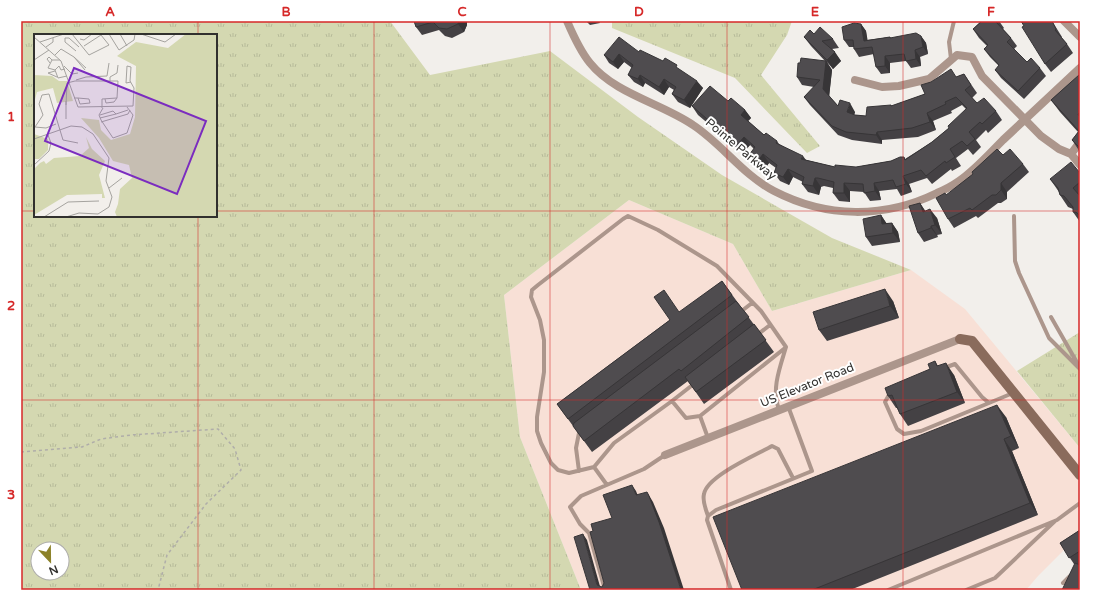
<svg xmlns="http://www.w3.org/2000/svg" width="1101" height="611" viewBox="0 0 1101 611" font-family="'Varela Round',sans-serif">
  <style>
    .commercial { fill: #f8e0d6 }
    .grass { fill: url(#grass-tufts); fill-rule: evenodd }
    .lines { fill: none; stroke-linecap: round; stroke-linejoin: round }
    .path { stroke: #afada9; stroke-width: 1.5; stroke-dasharray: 3 3; stroke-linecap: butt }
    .lane { stroke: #ac968c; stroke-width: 4 }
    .street { stroke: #ac968c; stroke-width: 8 }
    .secondary { stroke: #8a6b5c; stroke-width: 10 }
    .wall { fill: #444144 }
    .shaded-wall { fill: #373537 }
    .building { fill: #4f4c4f; stroke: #373537 }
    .grid { fill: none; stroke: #d62828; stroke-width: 1; stroke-opacity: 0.55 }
    .labels { text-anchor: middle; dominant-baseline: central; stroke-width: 4; stroke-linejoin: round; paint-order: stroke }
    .street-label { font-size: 12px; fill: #31302e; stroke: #fff }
    .inset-road { fill: none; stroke: #a5a39f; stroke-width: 1 }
    .view { fill: #7b2cbf; fill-opacity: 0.15; stroke: #7b2cbf; stroke-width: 2 }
    .inset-edge { fill: none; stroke: #31302e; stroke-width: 2 }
    .neatline { fill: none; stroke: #d62828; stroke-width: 1.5 }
    .grid-label { font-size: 13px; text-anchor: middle; font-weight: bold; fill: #d62828 }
  </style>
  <defs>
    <pattern id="grass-tufts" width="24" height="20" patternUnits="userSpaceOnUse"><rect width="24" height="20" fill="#d4d8b1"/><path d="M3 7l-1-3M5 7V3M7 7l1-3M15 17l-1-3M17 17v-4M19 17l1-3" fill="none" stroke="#b6ba99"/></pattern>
  </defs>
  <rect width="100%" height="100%" fill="#f2efeb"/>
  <path class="commercial" d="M629 200 733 244 772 311 911 270 965 309 1080 448V534L1038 576 1026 590H581L520 437 504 295Z"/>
  <path class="grass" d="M21 21H390L430 75 550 51 638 117 722 175 832 238 911 270 772 311 733 244 629 200 504 295 520 437 581 590H21ZM35 35H216V216H35ZM38 549H62V573H38Z
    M612 21H792L787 35 761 75 820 146 807 153 735 78 612 28Z
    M1080 332V448L1017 371Z"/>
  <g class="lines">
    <path class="path" d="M21 452 82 447 101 439 131 435 218 429 235 449 241 470 206 504 167 555 158 590"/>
    <path class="lane" d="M951 59 949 42 954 21
      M1014 216 1015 261 1019 273 1049 338 1080 369
      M739 313 752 303
      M1051 317 1079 366
      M757 335 770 325
      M944 368 955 364 982 397 989 403 1013 393
      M695 383 672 401 686 418 700 416
      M890 393 885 402 897 429 904 434 921 431 989 403
      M708 438 700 416 785 348
      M594 467 614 443 672 401
      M579 471 576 448 579 433 582 431
      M607 485 594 467 569 473 558 470 551 463 541 443 537 431V417L544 372V340L540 320 531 297 532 290 538 285 623 219 628 216 658 230 717 266 761 311 786 347C780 367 771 390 779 409
      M708 516C706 509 702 502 704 494 707 476 756 455 772 446L778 449 793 478
      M1063 583 1070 576
      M605 590 589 533 580 524 570 507 581 496 644 469 665 455
      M731 590 707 520 708 516 716 510 812 471 788 406
      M888 590 1057 520 1080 503
      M966 590 995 578 1055 521"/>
    <path class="street" d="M567 21C573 35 580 51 590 63 615 94 661 103 693 125 722 144 743 175 774 191 826 218 884 219 937 193 944 190 952 186 959 181 975 170 989 154 1003 140 1029 116 1054 92 1080 68
      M1064 21 1080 37
      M855 80 882 87 899 86 929 79 957 55 972 57 982 76 1041 136 1059 149 1071 154 1080 165
      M1071 154 1080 142
      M665 455 960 339"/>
    <path class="secondary" d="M960 339 972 341 1080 475"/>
  </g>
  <path class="wall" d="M414 21H467V25L464 32 452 38 445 36 439 30 422 35 416 27Z
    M586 21H599L600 23 590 25Z
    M979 21H999L1004 28 1003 29 1011 38 1017 46 1014 49 1027 62 1040 68 1046 76 1024 99 1001 78 995 70 999 66 990 57 984 49 987 46 979 38 973 29 980 22Z
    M1052 21 1062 37H1061L1067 44 1073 53 1051 72 1045 64 1024 26Z
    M861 24 866 31 867 40 890 37 891 38 921 36 926 43 928 54 920 57 921 66 911 68 906 61 890 63V73L881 74 876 67 874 54 859 57 854 49V47H849L844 40Z
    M814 34 833 39 839 48 832 49 841 61 833 69 827 62 832 70 829 96 838 106 855 112 854 115 866 116 891 105 892 106 925 94 956 77 964 74 977 93 972 98 977 103 996 111 1002 120 988 133 986 130 976 140 981 147 973 155 968 149 956 158 961 166 952 171 951 169 932 184 927 178 909 184 912 192 901 196 897 189 879 191 881 200 870 201 864 192 850 191V202L839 201 833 193V188L824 186 821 187 819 195 808 192 802 184 803 182 793 177 789 185 780 181 774 173 776 168 769 163 764 170 755 163 749 155 754 149 750 145 743 153 698 115 692 106 728 101 745 110 751 118 748 121 764 135 777 141 779 144 806 160 835 167H856L891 161 904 157 905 159 932 142 949 128 966 109 962 105 951 111 952 113 933 121 936 130 918 137 882 140V144L852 140 838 135 810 105 804 97 814 87 802 85 797 77 825 61 811 46 804 37Z
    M639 52 680 70 703 88 690 108 678 102 672 94 674 90 669 87 664 95 645 83 643 87 634 82 628 75 632 68 624 62 618 69 609 63 604 55Z
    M1080 74V152L1072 140 1078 132 1060 112 1051 100Z
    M1003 155 1023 164 1029 172 1007 192V199L1001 203H998L978 218 976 216 954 228 948 219Z
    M1080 172V222L1073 212V209L1068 207 1060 195 1059 192 1050 179Z
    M920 203 925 211 937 218 942 234 937 235 938 237 924 242 918 233Z
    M881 215 886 223H892L898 232 900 242 872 246 866 237Z
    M722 281 774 352 704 404 688 381 592 452 557 404Z
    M893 301 899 318 827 341 819 330Z
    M935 361 938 366 954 375 965 403 908 426 900 414 897 408H896L888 396 930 369Z
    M1006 417 1019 448 1012 451 1038 515 850 590H742Z
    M1080 530V564L1079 565 1074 564 1060 543Z"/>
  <path class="shaded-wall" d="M459 21H467V25L464 32 458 24Z
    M861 24 866 31 869 48 864 41Z
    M921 36 926 43 928 54 923 47Z
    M915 50 920 57 921 66 916 59Z
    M835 52 841 61 833 69 827 60Z
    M619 54 624 62 618 69 613 62Z
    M885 56 890 63V73L885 66Z
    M826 61 832 70 829 98 823 89Z
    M640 75 645 83 643 87 638 79Z
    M664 79 669 87 664 95 659 87Z
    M697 81 703 88 690 108 684 100Z
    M850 103 855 112 852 121 847 112Z
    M745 110 751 118 746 123 741 115Z
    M927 113 933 121 936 130 930 122Z
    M877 132 882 140V144L876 135Z
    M744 137 750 145 743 153 737 145Z
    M763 154 769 163 764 170 758 161Z
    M803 156 809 164 801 159Z
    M788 169 793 177 789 185 783 177Z
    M903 176 909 184 912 192 906 184Z
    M815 178 821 187 819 195 813 186Z
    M844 183 850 191V202L844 193Z
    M874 183 879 191 881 200 875 191Z
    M1001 183 1007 192V199L1001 190Z
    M920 203 926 212H923Z
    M930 209 937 218 942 234 935 225Z
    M881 215 887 224H882Z
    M892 223 898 232 900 242 893 233Z
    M931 226 937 235 938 237 931 228Z
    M885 289 893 301 899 318 890 306Z
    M946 363 954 375 965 403 957 392Z
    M997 405 1006 417 1019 448 1011 436Z
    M1004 439 1012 451 1038 515 1030 503Z
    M632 485 636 491 640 501 636 495Z
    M647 492 653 502 664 528 684 590H681Z
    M583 534 587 540 601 590 597 585Z"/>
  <path class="building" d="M414 21H459L458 24 447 29 439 28 433 22 416 27Z
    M980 21H997L996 22 1011 38 1007 42 1027 62 1031 58 1040 68 1018 91 995 70 999 65 984 49 988 45 973 29 981 22Z
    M1021 21H1052L1056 29 1055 30 1067 44 1045 64 1022 27 1024 26Z
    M854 23 861 24 864 41 890 37V38L916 33 921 36 923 47 915 50 916 59 906 61 904 54 885 56V66L876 67 872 47 854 49 853 40H844L842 27Z
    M820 27 833 39 822 41 835 52 827 60 804 37 810 30 814 34Z
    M619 37 639 52 640 50 663 61 665 58 677 65 676 67 697 81 684 100 672 94 676 87 664 79 659 87 640 75 638 79 628 75 633 65 619 54 613 62 604 55Z
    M801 58 826 61 823 89 838 106 840 100 850 103 847 112 855 115 866 116 867 107 891 105V106L925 94 921 85 931 82 951 69 956 77 964 74 971 85 965 90 977 103 984 98 996 111 982 124 980 122 969 132 975 139 967 146 962 141 950 149 955 157 946 163 945 161 926 176 921 170 903 176 906 184 896 187 893 180 874 183 875 191 864 193 863 184 844 183V193H833L834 182 818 178H815L813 186 802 184 804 177 788 169 783 177 774 173 777 165 763 154 758 161 749 155 755 147 744 137 737 145 692 106 710 86 728 101 731 98 745 110 741 115 764 135 766 133 777 141 776 143 803 156 801 159 835 167V165L856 167 891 161 900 157H904L905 160 932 142 949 128 948 126 967 108 956 97 945 102 946 104 927 113 930 122 912 128 877 132 876 135 846 132 832 126 804 97 820 80 797 77 798 63H800Z
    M1080 74V112L1078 114 1079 116 1080 115V148L1072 140 1079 131 1051 100Z
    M997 149 1003 155 1010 149 1023 164 1001 183V190L996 195H992L972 210 970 208 948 219 936 198 945 193 946 195 973 174 972 172Z
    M1071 162 1080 173V172V182L1073 188 1080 196V216L1076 212H1073V207L1064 196 1060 195 1058 188 1050 179Z
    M920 203 923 212 930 209 935 225 931 226V228L918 233 909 206Z
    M881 215 882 224 892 223 893 233 866 237 863 219Z
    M722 281 732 295 568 419 557 404 670 320 654 297 664 290 679 312Z
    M885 289 890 306 819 330 813 312Z
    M736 301 749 317 681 371 679 369 584 441 573 426 574 423Z
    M754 324 766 340 696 392 685 377Z
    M935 361 937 366 946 363 957 392 900 414 892 395 888 396 885 388 930 369 928 364Z
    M997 405 1011 436 1004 439 1030 503 812 590H742L713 517Z
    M632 485 636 495 647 492 649 496 659 522 681 590H590L574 537 583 534 597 585 602 587 604 583 590 532 593 531 591 524 612 518 603 495Z
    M1080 530V551L1069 558 1060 543Z
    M1075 563 1080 565V590H1062Z"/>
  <path class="grid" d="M198 21V35M374 21V590M550 21V590M727 21V590M903 21V590M21 211H35M216 211H1080M198 216V590M21 400H1080"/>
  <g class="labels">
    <g class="street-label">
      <text transform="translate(741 149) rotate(40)">Pointe Parkway</text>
      <text transform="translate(807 385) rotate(-22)">US Elevator Road</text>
    </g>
  </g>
  <g transform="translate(34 34)">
    <rect width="183" height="183" fill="#f2efeb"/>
    <path d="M152 0H183V183H83L81 178 84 170 86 155 98 144 95 131 79 127 65 104 47 84 65 86 67 96 77 106 96 100 101 83 102 32 83 22 102 8 134 14ZM0 41 18 42 25 47H33L39 67 23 69 19 54 3 58 0 69ZM0 100 14 105V116L5 125H0ZM52 103 58 115 71 127 65 141 71 164H68V160L33 161 0 181V135L6 129 10 127 12 130 20 124 46 122 55 114Z" fill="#d4d8b1"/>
    <path class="inset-road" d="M38 0 55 21 75 11 67 1 50 12M75 0 85 16 100 6 101 0M86 0 93 12M107 0 131 8 142 0M0 3 27 27 44 73 99 72 100 54 96 47 97 33 93 32 92 49 97 48M46 5 50 6 58 0M6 8 30 0M12 13 19 8V4M42 17 31 8V4H35L45 13M21 21 27 15 40 23M0 26 15 16M26 26H18L14 34 21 36 24 44 33 42M16 29 13 25 15 23 18 26M30 32 38 40 44 39M21 36 25 32 27 36 31 35M51 36 40 23 52 34M21 37 14 39 23 43M42 46 52 43 73 42 75 29M76 47V43L83 39 84 31M40 64H44L46 70 56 69 55 65 44 64M71 65 72 69 80 68 83 64M32 71 33 49 41 47H84L83 64 68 65V74M69 74 65 81 67 86 79 104 93 99 99 81 93 73M82 80 94 76M66 81 79 77M66 84 82 80 79 77M32 85V67M67 88 94 80 96 76M22 90 12 94 1 93 9 81 5 70 8 61 15 60 29 106 44 109M0 105 37 92 48 93 59 100 75 124 72 147 78 163 75 173 64 180 45 179 32 183M0 131 15 117 17 109 14 101M75 154 88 144M10 183 34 168 65 167"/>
    <path class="view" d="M40 34 172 87 143 160 11 107Z"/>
    <rect width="183" height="183" class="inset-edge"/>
  </g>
  <rect width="1101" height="611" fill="none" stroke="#ffffff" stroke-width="44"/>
  <g transform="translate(50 561) rotate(158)"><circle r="19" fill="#ffffff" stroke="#adacab"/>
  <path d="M0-3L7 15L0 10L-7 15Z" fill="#8c8229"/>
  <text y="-6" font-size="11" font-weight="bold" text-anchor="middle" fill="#31302e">N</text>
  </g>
  <rect x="22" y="22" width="1057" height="567" class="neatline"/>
  <g class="grid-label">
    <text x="110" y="16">A</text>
    <text x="286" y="16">B</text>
    <text x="462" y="16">C</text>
    <text x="639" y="16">D</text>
    <text x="815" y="16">E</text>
    <text x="991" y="16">F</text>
    <text x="11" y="121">1</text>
    <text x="11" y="310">2</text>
    <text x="11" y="499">3</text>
  </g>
</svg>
